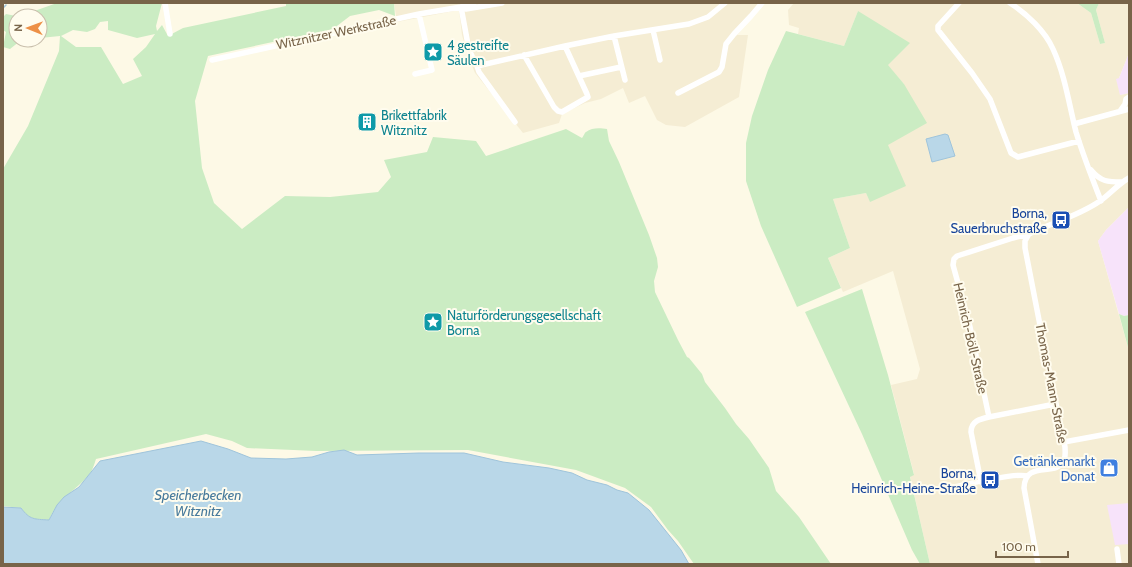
<svg xmlns="http://www.w3.org/2000/svg" width="1132" height="567" viewBox="0 0 1132 567" font-family="Cabin,sans-serif">
  <style>
    .residential { fill: #f5edd4 }
    .education { fill: #f7e3fa }
    .green { fill: #cbecc3; fill-rule: evenodd }
    .water { fill: #b9d7e8; stroke: #9fc4db }
    .lines { fill: none; stroke-linecap: round; stroke-linejoin: round }
    .stream { stroke: #9fc4db; stroke-width: 1.5 }
    .street { stroke: #fff; stroke-width: 5.5 }
    .labels { text-anchor: middle; dominant-baseline: central; stroke-width: 4; stroke-linejoin: round; paint-order: stroke }
    .street-label { font-size: 13px; fill: #786449; stroke: #fffcee }
    .culture-label { font-size: 13px; fill: #0d838f; stroke: #fffcee; text-anchor: start }
    .transit-label { font-size: 13px; fill: #164399; stroke: #fffcee; text-anchor: end }
    .shop-label { font-size: 13px; fill: #366cbe; stroke: #fffcee; text-anchor: end }
    .water-label { font-size: 14px; font-style: italic; fill: #477a9c; stroke: #fffcee }
  </style>
  <rect width="100%" height="100%" fill="#fdf9e6"/>
  <path class="residential" d="M394 3H763L737 35H748L739 97 685 127 666 125 657 120 645 96 629 103 623 88 601 99 585 103 562 114 559 123 523 133 475 73 469 59 462 35 459 10 397 22Z
    M794 3H1077L1091 13 1100 44 1105 43 1096 10 1099 3H1129V53L1119 78 1120 95 1129 93V207L1106 230 1098 241 1129 351V564H930L910 476 914 474 891 385 917 379 920 369 893 271 843 292 828 258 850 248 833 199 866 193 870 201 888 145 904 84 887 65 858 11 844 46 798 34 799 28 789 25 788 10Z"/>
  <path class="education" d="M1129 53V93L1120 95 1116 79 1119 78Z
    M1129 207V315L1124 316 1119 314 1098 241 1106 230Z
    M1129 503V544L1115 545 1107 505Z"/>
  <path class="green" d="M57 3H162L156 26 157 31 162 25 168 36 183 28 286 6V3H394L395 16 379 10 350 16 333 29 208 56 195 101 202 168 214 203 242 229 285 196 330 197 378 192 391 177 384 160 427 152 433 137 476 141 486 156 566 129 582 138C583 137 585 132 586 132 592 127 601 128 607 129L609 141 619 162 649 235 657 258 658 267 654 281 655 292 678 340 687 357 689 358 702 374 705 382 725 408 736 424 749 439 769 468 776 491 799 517 831 564H694L678 541 668 530 651 507 625 488 576 470 468 450 316 451 247 448 232 441 206 434 96 459C94 465 92 472 88 476 73 493 58 498 49 520 34 519 30 520 21 508L3 506V169L28 126 59 51 60 36 40 38V16H19L23 15ZM108 21V30L137 38 155 34 146 47 133 59 142 76 123 84 101 47H76L61 36 73 30 87 32 95 29 100 22Z
    M1077 3H1099L1096 10 1105 43 1100 44 1091 13Z
    M858 11 910 43 888 65 904 84 927 123 888 145 906 186 870 202 866 193 833 199 850 248 828 258 841 288 797 307 761 226 746 181V143L752 116 768 70 786 31 844 46Z
    M6 14 16 16V40H29L20 41 10 49 3 47 6 32 3 30V17Z
    M862 289 888 375 914 475 910 477 930 564H920L912 550 862 434 805 312Z
    M1119 314 1124 316 1129 315V351Z"/>
  <path class="water" d="M945 134 948 135 955 156 932 162 926 139Z
    M201 441 228 449 251 458 286 459 312 457 329 452 344 450 357 455 419 453H464L503 462 549 468 572 473 587 480 607 485 617 490 628 493 649 510 681 550 689 564H3V507L21 508C30 520 34 519 49 520L57 505 64 497 79 487 100 461Z"/>
  <g class="lines">
    <path class="stream" d="M3 8 6 5"/>
    <path class="street" d="M165 3 170 34
      M959 3 938 26V30L972 73 990 99 1011 153 1018 157 1079 141
      M1010 3C1027 14 1045 31 1053 49 1065 75 1069 104 1076 132 1083 155 1092 178 1101 201
      M461 7 469 50 477 66 565 46 614 36 689 24 708 17 725 3
      M461 7 466 9 502 3
      M653 30 660 60
      M614 36 625 80
      M524 55 554 107 558 111 562 112 588 97 587 94 565 46
      M212 60 419 14 461 7 465 5 474 3
      M477 66 479 72 515 122
      M415 74 432 70 419 14
      M579 76 621 67
      M678 93 719 72 722 67 726 44 734 34 751 16 762 3
      M1120 111 1125 104 1126 99 1129 97
      M1074 124 1129 109
      M1091 170C1101 182 1108 182 1122 182
      M1029 234 1025 241V248L1046 356 1065 447C1065 451 1066 456 1064 460 1057 478 1025 459 1024 488L1038 564
      M989 417 970 327 953 265 954 259 957 256 1013 238 1029 234 1033 232C1055 222 1080 215 1100 201 1110 194 1118 184 1129 178
      M1064 442 1129 430
      M981 482 971 432C971 421 980 419 989 417L1055 404
      M950 488C964 485 1016 472 1027 476
      M1117 549 1119 564"/>
  </g>
  <defs>
    <g id="sight-square" transform="scale(1)"><rect x="-9" y="-9" width="18" height="18" rx="4" fill="#0f9aa8" stroke="#fffcee"/><path d="M0-6L1.8-2.2L6-1.7L2.9 1.2L3.7 5.4L0 3.3L-3.7 5.4L-2.9 1.2L-6-1.7L-1.8-2.2Z" fill="#fff"/></g>
    <g id="building-square" transform="scale(1)"><rect x="-9" y="-9" width="18" height="18" rx="4" fill="#0f9aa8" stroke="#fffcee"/><path d="M-4-6H4V6H1V3H-1V6H-4ZM-2.5-4.3h1.7v1.8h-1.7ZM.8-4.3h1.7v1.8H.8ZM-2.5-1h1.7V.8h-1.7ZM.8-1h1.7V.8H.8Z" fill="#fff"/></g>
    <g id="bus-square" transform="scale(1)"><rect x="-9" y="-9" width="18" height="18" rx="4" fill="#1a4fb4" stroke="#fffcee"/><path d="M-5-6H5V4H4V6H2V4H-2V6H-4V4H-5ZM-3.5-4V0h7V-4ZM-3.5 1.2v1.5H-2V1.2ZM2 1.2v1.5H3.5V1.2Z" fill="#fff"/></g>
    <g id="shop-square" transform="scale(1)"><rect x="-9" y="-9" width="18" height="18" rx="4" fill="#3f7fe0" stroke="#fffcee"/><path d="M-5-2.5h2.3a2.7 3.5 0 0 1 5.4 0H5L5.5 6h-11ZM-1.5-2.5h3a1.5 2.3 0 0 0-3 0Z" fill="#fff"/></g>
  </defs>
  <g fill-rule="evenodd">
    <use href="#sight-square" x="433" y="52"/>
    <use href="#building-square" x="367" y="122"/>
    <use href="#bus-square" x="1061" y="220"/>
    <use href="#sight-square" x="433" y="322"/>
    <use href="#shop-square" x="1109" y="468"/>
    <use href="#bus-square" x="990" y="480"/>
  </g>
  <g class="labels">
    <g class="street-label">
      <text transform="translate(336 32) rotate(-12)">Witznitzer Werkstraße</text>
      <text transform="translate(971 338) rotate(77)">Heinrich-Böll-Straße</text>
      <text transform="translate(1052 383) rotate(79)">Thomas-Mann-Straße</text>
    </g>
    <g class="culture-label">
      <text x="447" y="45">4 gestreifte<tspan x="447" dy="15">Säulen</tspan></text>
      <text x="381" y="115">Brikettfabrik<tspan x="381" dy="15">Witznitz</tspan></text>
      <text x="447" y="315">Naturförderungsgesellschaft<tspan x="447" dy="15">Borna</tspan></text>
    </g>
    <g class="transit-label">
      <text x="1047" y="213">Borna,<tspan x="1047" dy="15">Sauerbruchstraße</tspan></text>
      <text x="976" y="473">Borna,<tspan x="976" dy="15">Heinrich-Heine-Straße</tspan></text>
    </g>
    <g class="shop-label">
      <text x="1095" y="461">Getränkemarkt<tspan x="1095" dy="15">Donat</tspan></text>
    </g>
    <g class="water-label">
      <text x="198" y="495">Speicherbecken<tspan x="198" dy="16">Witznitz</tspan></text>
    </g>
  </g>
  <rect width="1132" height="567" fill="none" stroke="#786449" stroke-width="8"/>
  <g transform="translate(28 28) rotate(271)"><circle r="19" fill="#fffcee" stroke="#c9bfac"/>
  <path d="M0-3L7 15L0 10L-7 15Z" fill="#ed9046"/>
  <text y="-6" font-size="11" font-weight="bold" text-anchor="middle" fill="#786449">N</text>
  </g>
  <path d="M996 551v6h72v-6" fill="none" stroke="#786449" stroke-width="2"/>
  <text x="1002" y="551" font-size="12" fill="#786449" stroke="#fffcee" stroke-width="3" paint-order="stroke">100 m</text>
</svg>
